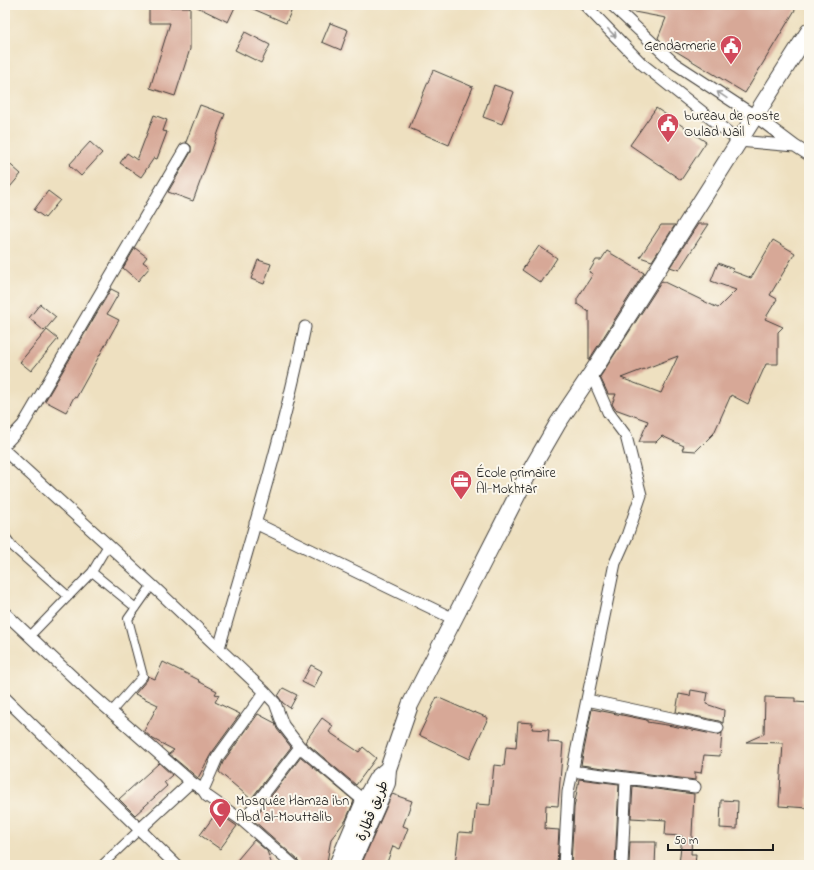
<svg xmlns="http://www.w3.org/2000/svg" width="814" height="870" viewBox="0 0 814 870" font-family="'Indie Flower','Playpen Sans Arabic',sans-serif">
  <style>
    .building { fill: #d7a897; fill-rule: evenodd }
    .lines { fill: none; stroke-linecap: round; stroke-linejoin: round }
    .pedestrian-casing { stroke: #3c3935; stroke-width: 10 }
    .minor-casing { stroke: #3c3935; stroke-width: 13 }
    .secondary-casing { stroke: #3c3935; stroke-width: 18 }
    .pedestrian { stroke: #fff; stroke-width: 8 }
    .minor { stroke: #fff; stroke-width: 11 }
    .secondary { stroke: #fff; stroke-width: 16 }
    .oneway { stroke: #999 }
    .labels { text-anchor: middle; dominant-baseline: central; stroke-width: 4; stroke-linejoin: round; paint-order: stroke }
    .poi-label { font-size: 14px; fill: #1c1c1c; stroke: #fbf7ec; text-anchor: start }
    .street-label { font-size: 14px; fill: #1c1c1c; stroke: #fbf7ec }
  </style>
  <rect width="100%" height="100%" fill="#fbf7ec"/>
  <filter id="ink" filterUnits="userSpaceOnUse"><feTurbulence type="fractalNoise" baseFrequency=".025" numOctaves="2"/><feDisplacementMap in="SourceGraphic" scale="8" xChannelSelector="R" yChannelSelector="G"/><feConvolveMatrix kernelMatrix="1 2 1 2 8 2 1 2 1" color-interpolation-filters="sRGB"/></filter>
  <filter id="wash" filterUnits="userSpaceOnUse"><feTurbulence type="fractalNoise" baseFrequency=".012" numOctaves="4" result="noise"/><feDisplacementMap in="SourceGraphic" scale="16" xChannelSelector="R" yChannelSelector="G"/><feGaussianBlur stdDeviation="0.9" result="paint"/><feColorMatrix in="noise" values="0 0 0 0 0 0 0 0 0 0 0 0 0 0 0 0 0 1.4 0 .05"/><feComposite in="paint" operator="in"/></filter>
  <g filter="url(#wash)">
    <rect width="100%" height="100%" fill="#eee0c0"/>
    <g id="blocks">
      <path class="building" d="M193 5H236L228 22Z
        M244 5H294L286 23Z
        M626 5H798L745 93 664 44 658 38 666 18 629 11 625 8Z
        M149 7H190V49L175 96 150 88 170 23H149Z
        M330 23 348 30 341 50 322 42Z
        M245 32 270 45 261 63 235 50Z
        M433 70 473 87 449 145 409 128Z
        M494 85 514 92 502 124 483 117Z
        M200 105 225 114 193 201 168 192 191 152V146L186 142Z
        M656 108 706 142 681 180 630 145Z
        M154 115 167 120 163 131 167 132 157 159 154 158 141 177 120 163 127 153 137 160Z
        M90 142 102 153 81 176 69 165Z
        M5 160 21 174 5 193Z
        M48 191 60 200 45 218 34 210Z
        M698 224H709L679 270 670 267Z
        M661 225H675L652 261 640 257Z
        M773 240 795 253 770 295 777 299 765 319 783 327 778 332V364H766L748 404 731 395 714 433 696 451 682 450 684 446 662 436 656 442H639L648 421 615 409 612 404 616 394H608L600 377 662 281 718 308 736 290 711 281 718 263 733 269 732 271 751 278ZM678 356 661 393 621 378Z
        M539 246 557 258 541 283 522 270Z
        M135 248 147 257 143 262 150 267 138 281 123 268Z
        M607 251 644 273 589 360V312L577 304V299L593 274 589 272 596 260H601Z
        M258 260 271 264 264 284 251 279Z
        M111 289 119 293 107 314 119 320 76 398 74 397 66 412 45 401Z
        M40 304 56 317 44 331 29 318Z
        M47 330 58 339 31 371 20 362Z
        M163 662 199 680 198 681 217 691 215 694 219 695 215 702 240 714 211 754 198 778 169 754 174 750 153 739 144 731 158 705 135 694 147 680 148 676 155 679Z
        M311 665 322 671 314 688 302 682Z
        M283 688 297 695 290 708 283 703 278 696Z
        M691 690 708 693 706 704 724 710 723 723 719 721 676 712 679 694 690 696Z
        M437 697 473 713 474 712 488 718 469 759 419 735Z
        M765 697 795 698V702L809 703 808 808 779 806 783 743 746 742 764 734Z
        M592 709 647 720V722L673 726 717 735 722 733 720 756 704 755 701 773 695 772V780L581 765Z
        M258 714 275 723 277 729 291 747 251 799 219 772 223 762Z
        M322 718 333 726 329 732 359 752 363 747 376 758 356 785 305 742Z
        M518 722 533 723 532 729 549 730 548 742 563 743 558 806 546 805 545 829 559 830 557 865H455L459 832 473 833 476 804 490 805 494 765 504 766 506 747 516 748Z
        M301 757 354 801 346 820 331 839 327 862 324 865H300L298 860 253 820Z
        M159 763 172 775 164 782 167 786 135 815 119 799Z
        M579 779 619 784 615 865H571L574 808Z
        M633 786 694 794 691 854H696L695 865H679L682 836 665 835 666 820 631 818Z
        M392 794 412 801 403 826 408 828 400 849 393 846 386 865H361Z
        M721 800 738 801 737 829 720 828Z
        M217 812 237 826 220 849 200 835Z
        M254 840 267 851 272 865H233Z
        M630 842H656L655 865H629Z"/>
    </g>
  </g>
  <g filter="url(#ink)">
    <use href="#blocks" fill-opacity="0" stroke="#3c3935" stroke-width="1"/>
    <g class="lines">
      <g class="pedestrian-casing">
        <path id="pedestrian" d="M5 536 13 547 68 596
          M108 545 92 572 136 608
          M30 636 92 572
          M111 712 143 676 128 619 152 585
          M102 865 139 830"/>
      </g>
      <g class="minor-casing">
        <path id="minor" d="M585 5 642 64 739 141 795 146 755 116 674 63 612 5
          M795 146 809 155
          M5 444 23 425 185 149
          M5 451 154 587 264 691 275 703 283 725 300 747 364 801 369 802
          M255 523 454 619
          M5 613 92 695 191 782 203 790 207 796 243 821 293 865
          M219 648C250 541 283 435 305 327
          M5 698 176 865
          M587 700 718 728
          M572 771 695 787
          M203 790 217 758 265 692
          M243 821 300 747
          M139 830 191 782
          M564 865 568 792 615 563 627 536 641 495 626 436 608 412 591 373
          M622 865 626 778"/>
      </g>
      <g class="secondary-casing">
        <path id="secondary" d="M337 865 364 801 377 778 388 769
          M351 865 387 783 388 769 410 705 525 480 558 423 599 362 809 31"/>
      </g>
      <use href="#pedestrian" class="pedestrian"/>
      <use href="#minor" class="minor"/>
      <use href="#secondary" class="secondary"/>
    </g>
    <defs><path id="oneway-shaft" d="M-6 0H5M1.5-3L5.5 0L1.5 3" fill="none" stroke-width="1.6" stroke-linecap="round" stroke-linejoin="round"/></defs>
    <g class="oneway">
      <use href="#oneway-shaft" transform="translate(612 33) rotate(46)"/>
      <use href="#oneway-shaft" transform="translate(722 95) rotate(-146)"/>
    </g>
  </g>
  <defs>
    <g id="civic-pin" transform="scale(1.15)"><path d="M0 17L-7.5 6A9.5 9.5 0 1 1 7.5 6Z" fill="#d1495b" stroke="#fbf7ec"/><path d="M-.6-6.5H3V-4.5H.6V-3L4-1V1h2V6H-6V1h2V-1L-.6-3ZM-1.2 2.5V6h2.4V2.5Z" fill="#fff"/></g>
    <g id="office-pin" transform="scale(1.15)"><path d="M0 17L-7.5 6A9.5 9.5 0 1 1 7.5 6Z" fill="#d1495b" stroke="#fbf7ec"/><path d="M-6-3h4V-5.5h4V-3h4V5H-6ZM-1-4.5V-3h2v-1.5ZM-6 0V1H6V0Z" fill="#fff"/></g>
    <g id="mosque-pin" transform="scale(1.15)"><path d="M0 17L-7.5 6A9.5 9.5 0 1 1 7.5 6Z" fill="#d1495b" stroke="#fbf7ec"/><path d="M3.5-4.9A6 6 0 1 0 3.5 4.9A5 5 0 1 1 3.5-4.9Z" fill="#fff"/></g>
  </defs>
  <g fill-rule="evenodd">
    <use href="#civic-pin" x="731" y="46"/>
    <use href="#civic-pin" x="668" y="124"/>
    <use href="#office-pin" x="461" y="481"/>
    <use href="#mosque-pin" x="220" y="809"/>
  </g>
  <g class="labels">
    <g class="poi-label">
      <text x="716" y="46" text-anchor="end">Gendarmerie</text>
      <text x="684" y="116">bureau de poste<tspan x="684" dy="16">Oulad Nail</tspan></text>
      <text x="476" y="473">École primaire<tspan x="476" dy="16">Al-Mokhtar</tspan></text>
      <text x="236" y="801">Mosquée Hamza ibn<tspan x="236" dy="16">Abd al-Mouttalib</tspan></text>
    </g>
    <g class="street-label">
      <text transform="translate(373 811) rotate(-68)">طريق قطارة</text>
    </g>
  </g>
  <rect width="814" height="870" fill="none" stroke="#fbf7ec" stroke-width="20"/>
  <path d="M668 844v6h105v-6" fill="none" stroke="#1c1c1c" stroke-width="2"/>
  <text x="674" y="844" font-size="12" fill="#1c1c1c" stroke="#fbf7ec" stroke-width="3" paint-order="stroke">50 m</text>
</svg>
